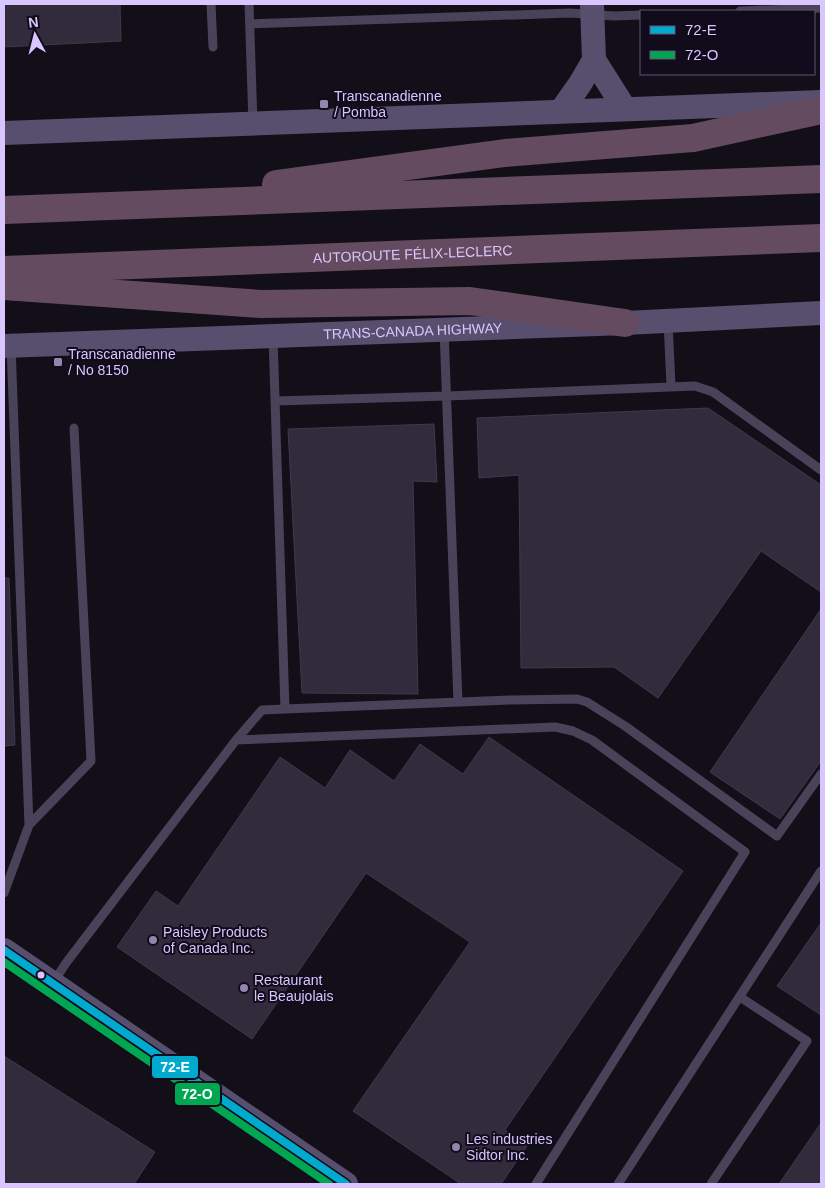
<svg xmlns="http://www.w3.org/2000/svg" width="825" height="1188" viewBox="0 0 825 1188" font-family="Arial,sans-serif">
  <style>
    .building { fill: #322b3c; stroke: #40384e }
    .lines { fill: none; stroke-linecap: round; stroke-linejoin: round }
    .lane { stroke: #484359; stroke-width: 9 }
    .secondary { stroke: #574f6d; stroke-width: 24 }
    .highway { stroke: #654b5f; stroke-width: 28 }
    .bus-1-casing { stroke: #110b1c; stroke-width: 11 }
    .bus-2-casing { stroke: #110b1c; stroke-width: 11 }
    .bus-1 { stroke: #00a9ce; stroke-width: 8 }
    .bus-2 { stroke: #00a651; stroke-width: 8 }
    .poi-dot { fill: #9386ae; stroke: #110b1c; stroke-width: 2 }
    .bus-dot { fill: #d9c6ff; stroke: #110b1c; stroke-width: 2 }
    .labels { text-anchor: middle; dominant-baseline: central; stroke-width: 4; stroke-linejoin: round; paint-order: stroke }
    .poi-label { font-size: 14px; fill: #d9c6ff; stroke: #110b1c; text-anchor: start }
    .street-label { font-size: 14px; fill: #d9c6ff; stroke: #110b1c }
    .line-badge { stroke: #110b1c; stroke-width: 2 }
    .badge-label { font-size: 14px; text-anchor: middle; font-weight: bold; fill: #fff }
  </style>
  <rect width="100%" height="100%" fill="#120f18"/>
  <path class="building" d="M4 4H120L121 41 4 47Z
    M708 408 821 485V592L761 551 658 698 614 667 521 668 519 475 479 478 477 418Z
    M434 424 437 482 413 481 418 694 302 693 288 429Z
    M4 578H9L15 745 4 746Z
    M821 609V761L780 819 710 772Z
    M489 737 683 871 505 1130 527 1146 501 1184H461L353 1111 470 942 366 873 252 1039 117 947 156 891 178 906 280 757 325 788 350 750 394 781 420 744 463 774Z
    M821 923V1015L777 986Z
    M4 1056 155 1152 134 1184H4Z
    M821 1123V1184H779Z"/>
  <g class="lines">
    <path class="lane" d="M211 4 213 47
      M249 4 253 123
      M740 11 821 8
      M250 24 570 13 614 16 641 15
      M668 321 671 386
      M444 330 458 702
      M273 337 285 709 510 700 577 699 587 702 625 726 777 836 821 774
      M276 401 447 396 695 386 713 392 821 470
      M236 740 262 710 285 709
      M29 825 91 761 74 428
      M4 893 29 825 11 346
      M53 983 66 963 236 740 555 727 573 731 592 740 745 852 536 1184
      M618 1184 821 871
      M711 1184 807 1041 740 997"/>
    <g class="secondary">
      <path d="M592 4 594 60"/>
      <path d="M594 60 625 109"/>
      <path d="M561 111 580 84 594 60"/>
      <path d="M4 133 820 102"/>
      <path id="s1" d="M4 346 625 323 821 313"/>
      <path d="M4 950 346 1184"/>
    </g>
    <g class="highway">
      <path d="M276 184 505 153 693 138 821 110"/>
      <path d="M4 210 821 179"/>
      <path id="s2" d="M4 270 821 238"/>
      <path d="M4 286 261 304 470 301 625 323"/>
    </g>
    <g class="bus-1-casing">
      <path id="bus-1" d="M4 950 346 1184"/>
    </g>
    <g class="bus-2-casing">
      <path id="bus-2" d="M4 962 329 1184"/>
    </g>
    <use href="#bus-1" class="bus-1"/>
    <use href="#bus-2" class="bus-2"/>
  </g>
  <g class="poi-dot">
    <rect x="319" y="99" width="10" height="10" rx="2.5"/>
    <rect x="53" y="357" width="10" height="10" rx="2.5"/>
    <circle cx="153" cy="940" r="5"/>
    <circle cx="244" cy="988" r="5"/>
    <circle cx="456" cy="1147" r="5"/>
  </g>
  <circle class="bus-dot" cx="41" cy="975" r="4.5"/>
  <g class="labels">
    <g class="poi-label">
      <text x="334" y="96">Transcanadienne<tspan x="334" dy="16">/ Pomba</tspan></text>
      <text x="68" y="354">Transcanadienne<tspan x="68" dy="16">/ No 8150</tspan></text>
      <text x="163" y="932">Paisley Products<tspan x="163" dy="16">of Canada Inc.</tspan></text>
      <text x="254" y="980">Restaurant<tspan x="254" dy="16">le Beaujolais</tspan></text>
      <text x="466" y="1139">Les industries<tspan x="466" dy="16">Sidtor Inc.</tspan></text>
    </g>
    <g class="street-label">
      <text stroke="none"><textPath href="#s2" startOffset="409">AUTOROUTE FÉLIX-LECLERC</textPath></text>
      <text stroke="none"><textPath href="#s1" startOffset="409">TRANS-CANADA HIGHWAY</textPath></text>
    </g>
  </g>
  <g class="line-badge">
    <rect x="151" y="1055" width="48" height="24" rx="5" fill="#00a9ce"/>
    <rect x="174" y="1082" width="47" height="24" rx="5" fill="#00a651"/>
  </g>
  <g class="badge-label">
    <text x="175" y="1072">72-E</text>
    <text x="197" y="1099">72-O</text>
  </g>
  <rect width="825" height="1188" fill="none" stroke="#d9c6ff" stroke-width="10"/>
  <rect x="640" y="10" width="175" height="65" fill="#110b1c" stroke="#615677"/>
  <rect x="650" y="26" width="25" height="8" fill="#00a9ce" stroke="#615677"/>
  <text x="685" y="35" font-size="15" fill="#d9c6ff">72-E</text>
  <rect x="650" y="51" width="25" height="8" fill="#00a651" stroke="#615677"/>
  <text x="685" y="60" font-size="15" fill="#d9c6ff">72-O</text>
  <g transform="translate(35 35) rotate(353)" stroke="#110b1c" stroke-width="4" paint-order="stroke">
  <path d="M0-4L9 19L0 12L-9 19Z" fill="#d9c6ff"/>
  <text y="-8" font-size="14" font-weight="bold" text-anchor="middle" fill="#d9c6ff">N</text>
  </g>
</svg>
